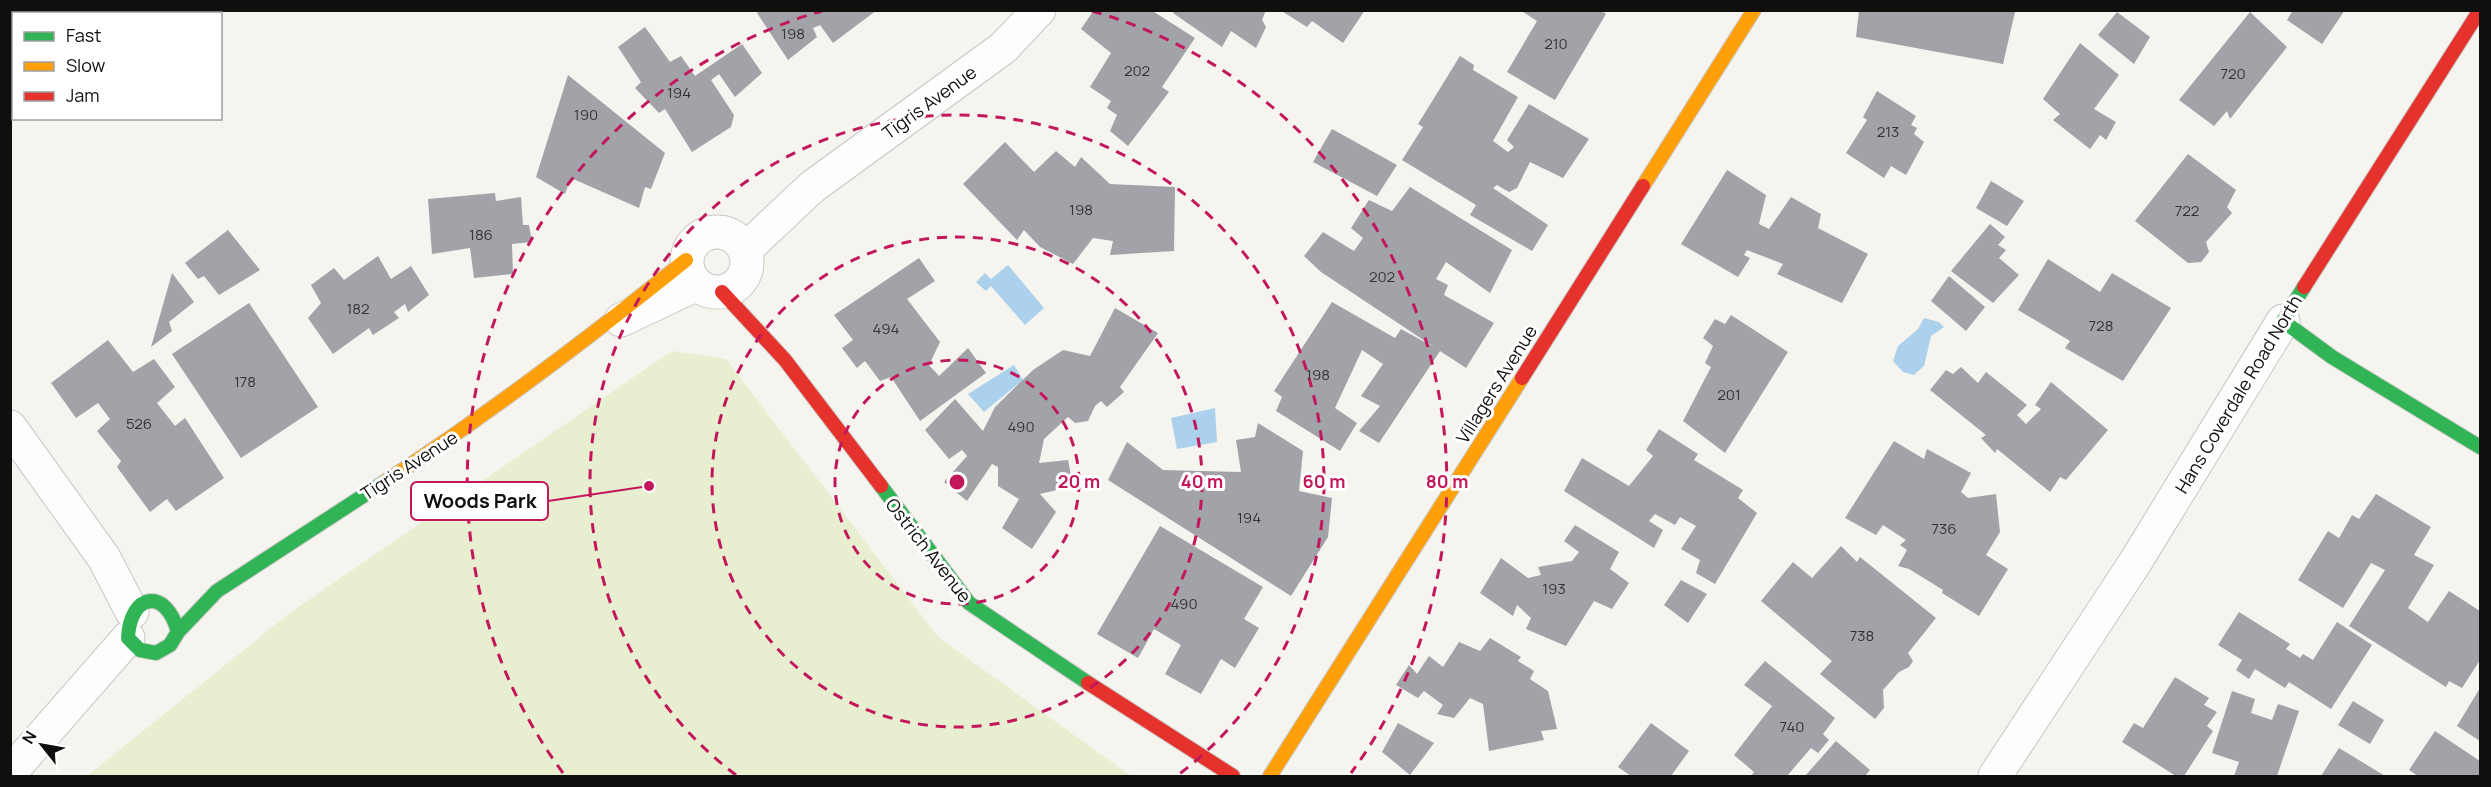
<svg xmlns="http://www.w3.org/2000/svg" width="2491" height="787" viewBox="0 0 2491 787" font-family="Manrope,sans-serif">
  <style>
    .green { fill: #e8eed0 }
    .water { fill: #abd1ec }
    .building { fill: #a2a2a9 }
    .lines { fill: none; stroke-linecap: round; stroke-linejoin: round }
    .street-casing { stroke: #c8c7c4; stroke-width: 35 }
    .fast-casing { stroke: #c8c7c4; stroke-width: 16 }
    .slow-casing { stroke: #c8c7c4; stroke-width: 16 }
    .jam-casing { stroke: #c8c7c4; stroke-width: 16 }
    .street { stroke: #fefdfd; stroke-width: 33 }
    .fast { stroke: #30b455; stroke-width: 14 }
    .slow { stroke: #ff9f0a; stroke-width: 14 }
    .jam { stroke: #e5322d; stroke-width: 14 }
    .ring { fill: none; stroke: #c2185b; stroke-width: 3; stroke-dasharray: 10 8 }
    .labels { text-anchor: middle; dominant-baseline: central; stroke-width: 6; stroke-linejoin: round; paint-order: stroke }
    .number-label { font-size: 15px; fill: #343434 }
    .street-label { font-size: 18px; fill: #100f0d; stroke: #fff }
    .centre { fill: #c2185b; stroke: #fff; stroke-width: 3 }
    .ring-label { font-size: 18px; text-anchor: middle; font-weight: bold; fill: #c2185b; stroke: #fff; stroke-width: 6; stroke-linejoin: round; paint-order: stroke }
    .leader { fill: none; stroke: #c2185b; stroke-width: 2 }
    .callout-dot { fill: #c2185b; stroke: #fff; stroke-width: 2 }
    .callout { fill: #fff; stroke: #c2185b; stroke-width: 2 }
    .callout-label { font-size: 20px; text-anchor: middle; font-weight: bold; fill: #100f0d }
  </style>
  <rect width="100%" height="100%" fill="#f5f4ef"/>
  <path class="green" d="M672 351 726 359 938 637 1131 776H87L291 612Z"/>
  <path class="water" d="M1008 265 1044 308 1025 325 991 286 986 291 976 282 985 273 991 279Z
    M1924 318 1939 322 1944 327 1931 336 1924 366 1914 375 1903 372 1893 361 1898 346 1918 329Z
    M1014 365 1023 380 984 412 968 394Z
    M1215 408 1217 442 1177 449 1171 418Z"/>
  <path class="building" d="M761 10H877L833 43 820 25 813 28 817 37 788 60 757 13Z
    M1094 10H1151L1195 38 1162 87 1169 92 1128 146 1110 131 1117 115 1107 108 1111 101 1090 87 1111 53 1081 29Z
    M1175 10H1266L1262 20 1266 27 1256 48 1231 31 1222 47 1173 13Z
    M1280 10H1365L1343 43 1312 21 1307 27Z
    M1520 10H1600L1606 14 1555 100 1507 72 1537 21Z
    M1859 10H2008L2015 12 2003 64 1856 37Z
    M2293 10H2345L2322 44 2287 20Z
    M2117 12 2150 37 2134 64 2098 35Z
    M2250 12 2287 47 2230 119 2227 111 2214 126 2179 100Z
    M645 27 670 62 681 56 695 76 742 44 762 73 735 97 719 74 711 80 734 115 731 127 692 152 665 109 659 113 635 88 641 82 618 47Z
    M2080 43 2119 75 2094 109 2116 122 2106 140 2100 135 2090 149 2053 120 2060 114 2043 99Z
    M1460 56 1474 65 1473 70 1518 97 1493 141 1508 152 1514 147 1507 140 1529 104 1589 139 1563 178 1530 162 1517 188 1509 192 1497 185 1493 188 1548 225 1532 251 1470 215 1476 205 1402 160 1423 127 1418 124Z
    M568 75 665 153 651 189 645 187 639 208 571 178 565 194 536 177Z
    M1877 91 1916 116 1911 125 1917 128 1914 134 1924 142 1906 175 1891 166 1884 178 1846 153 1867 120 1863 117Z
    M1332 129 1397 165 1377 196 1313 162Z
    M1005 142 1034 172 1056 151 1075 167 1081 157 1110 184 1175 187 1174 251 1110 255 1113 241 1093 238 1073 264 1040 247 1024 230 1017 240 963 184Z
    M2188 154 2236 190 2227 207 2232 213 2206 242 2209 252 2201 262 2188 263 2135 221Z
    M1727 170 1766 195 1759 224 1769 229 1791 197 1821 214 1818 228 1868 254 1842 303 1777 274 1783 264 1747 250 1744 255 1750 258 1738 277 1681 244Z
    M1991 181 2024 201 2007 226 1976 208Z
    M1410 187 1512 250 1490 293 1446 262 1436 279 1448 285 1444 295 1494 323 1466 368 1440 351 1379 443 1359 431 1380 406 1361 396 1383 364 1362 350 1335 408 1357 423 1340 451 1276 411 1282 397 1274 391 1332 302 1395 338 1401 329 1434 347 1321 272 1304 256 1323 232 1354 251 1363 238 1351 228 1369 200 1392 211Z
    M495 193 496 201 521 197 523 225H529L532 242 512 244 513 274 474 278 470 248 432 254 428 199Z
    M1990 224 2005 237 1998 245 2006 250 1999 258 2019 275 1993 303 1951 271Z
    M228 230 260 270 219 295 204 276 198 279 185 263Z
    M378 256 391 279 411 266 429 295 408 312 405 304 394 312 399 318 373 335 369 328 333 354 308 318 321 303 311 285 334 268 344 280Z
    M919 258 935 281 907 299 940 342 929 365 939 376 968 348 986 373 920 421 891 377 880 381 865 361 857 368 842 348 853 340 834 315Z
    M2048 259 2100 292 2112 273 2171 308 2123 381 2065 348 2070 341 2018 310Z
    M172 273 194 302 169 322 172 331 151 347Z
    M1949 276 1985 307 1966 331 1931 301Z
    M249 303 318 407 241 458 172 354Z
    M1115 308 1158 333 1120 387 1124 392 1107 407 1101 401 1095 406 1088 421 1075 423 1068 417 1044 439 1039 463 1068 460 1073 486 1040 494 1056 512 1032 549 1002 528 1019 499 998 486V467L992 464 967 501 944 482 967 456 962 450 949 459 925 430 955 399 983 431 995 407 1033 370 1063 350 1090 356Z
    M1731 315 1788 352 1725 453 1683 421 1711 367 1705 363 1713 346 1703 338 1715 319 1725 324Z
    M108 340 133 372 154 359 175 387 157 403 175 426 185 418 224 478 176 511 167 499 150 512 117 467 121 461 97 431 110 419 98 403 76 418 51 383Z
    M1961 367 1978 383 1986 372 2027 405 2017 415 2026 424 2041 409 2035 405 2051 382 2108 430 2066 480 2060 477 2050 492 1997 449 1995 453 1981 438 1986 435 1930 390 1946 370 1953 374Z
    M1258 423 1303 451 1299 491 1332 498 1328 537 1291 596 1108 480 1127 442 1163 470 1241 472 1236 440 1255 437Z
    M1659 429 1698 454 1694 460 1743 490 1738 498 1757 513 1715 584 1696 573 1700 560 1681 549 1696 526 1680 517 1675 525 1655 514 1649 521 1663 530 1654 548 1564 491 1582 458 1629 486 1653 456 1646 450Z
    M1894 441 1924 459 1927 449 1971 473 1961 492 1968 498 1996 494 2000 532 1986 555 2008 569 1979 616 1942 593 1943 590 1909 569 1898 566 1907 550 1900 545 1906 540 1883 525 1876 535 1845 518Z
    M2376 494 2431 527 2414 555 2434 565 2408 608 2428 622 2449 591 2480 611V660L2462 688 2449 681 2446 687 2349 626 2385 570 2371 563 2343 608 2298 580 2328 531 2339 538 2352 515 2359 519Z
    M1575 525 1619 552 1610 569 1629 583 1612 609 1594 601 1566 646 1526 629 1531 618 1517 605 1513 616 1480 593 1501 558 1528 578 1541 575 1538 567 1572 561 1579 552 1564 541Z
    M1160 526 1263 587 1244 619 1259 628 1235 668 1221 659 1201 694 1165 674 1181 645 1154 629 1138 658 1097 634Z
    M1841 546 1857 562 1860 557 1936 618 1908 653 1913 661 1909 667 1899 672 1883 690 1884 708 1875 719 1820 674 1832 661 1761 601 1793 562 1812 578Z
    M1681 580 1707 594 1688 623 1664 605Z
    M2239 612 2290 644 2286 649 2300 658 2303 654 2313 660 2337 622 2372 645 2331 709 2289 682 2285 688 2255 669 2249 679 2236 670 2242 660 2218 645Z
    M1490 638 1521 657 1518 661 1534 671 1530 679 1548 691 1557 729 1541 731 1544 740 1489 751 1483 704 1470 698 1454 718 1437 714 1443 705 1424 691 1418 698 1396 685 1409 665 1417 674 1429 656 1443 667 1459 642 1480 651Z
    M1765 661 1835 718 1823 734 1829 740 1818 753 1811 748 1787 776H1751L1754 772 1734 755 1772 706 1744 685Z
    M2175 677 2209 698 2204 705 2217 712 2207 726 2213 731 2184 776H2176L2122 742 2134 723 2143 728Z
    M2480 688V741L2457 726Z
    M2232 691 2255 699 2251 713 2272 720 2278 704 2299 711 2277 776H2234L2239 762 2212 753Z
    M2353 701 2384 720 2370 744 2338 725Z
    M1398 723 1434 743 1410 775 1382 752Z
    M1651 723 1689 751 1671 776H1631L1618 767Z
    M2435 731 2480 761V776H2418L2409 770Z
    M1836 741 1870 770 1865 776H1805Z
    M2339 748 2385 776H2321Z"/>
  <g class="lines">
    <g class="street-casing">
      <path id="street" d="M687 262a30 30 0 1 1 60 0a30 30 0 1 1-60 0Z
        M745 250 812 187 1003 48 1039 10
        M621 320 695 285
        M10 427 104 558 132 612
        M10 773 128 638
        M1995 776 2136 561 2283 321"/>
    </g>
    <g class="fast-casing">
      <path id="fast" d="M2304 287 2283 321 2332 357 2480 447
        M881 486 969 603 1088 683
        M178 632C166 587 130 593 128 638L140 650 156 653 170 645 178 632 217 591 386 481"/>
    </g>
    <g class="slow-casing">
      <path id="slow" d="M1643 186 1754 10
        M386 481C490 413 589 338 686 260
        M1270 776 1522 378"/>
    </g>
    <g class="jam-casing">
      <path id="jam" d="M2304 287 2480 10
        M722 292 785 360 881 486
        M1522 378 1643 186
        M1088 683 1233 776"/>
    </g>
    <use href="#street" class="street"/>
    <use href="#fast" class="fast"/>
    <use href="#slow" class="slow"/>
    <use href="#jam" class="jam"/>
  </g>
  <g class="ring">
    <circle cx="957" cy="482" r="122"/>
    <circle cx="957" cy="482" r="245"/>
    <path d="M736 775A367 367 0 1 1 1178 775"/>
    <path d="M563 773A490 490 0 0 1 822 11M1092 11A490 490 0 0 1 1351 773"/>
  </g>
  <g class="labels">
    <g class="number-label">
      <text x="793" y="33">198</text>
      <text x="1556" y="43">210</text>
      <text x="1137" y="70">202</text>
      <text x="2233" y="73">720</text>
      <text x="679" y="92">194</text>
      <text x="586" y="114">190</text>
      <text x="1888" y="131">213</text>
      <text x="1081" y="209">198</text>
      <text x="2187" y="210">722</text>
      <text x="481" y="234">186</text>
      <text x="1382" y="276">202</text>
      <text x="358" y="308">182</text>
      <text x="2101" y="325">728</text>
      <text x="886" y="328">494</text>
      <text x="1318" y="374">198</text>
      <text x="245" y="381">178</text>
      <text x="1729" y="394">201</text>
      <text x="139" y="423">526</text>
      <text x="1021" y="426">490</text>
      <text x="1249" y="517">194</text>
      <text x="1944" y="528">736</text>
      <text x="1554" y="588">193</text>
      <text x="1184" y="603">490</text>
      <text x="1862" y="635">738</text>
      <text x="1792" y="726">740</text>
    </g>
    <g class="street-label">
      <text transform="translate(929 102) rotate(-36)">Tigris Avenue</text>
      <text transform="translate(1496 384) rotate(-58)">Villagers Avenue</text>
      <text transform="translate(2238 394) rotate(-59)">Hans Coverdale Road North</text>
      <text transform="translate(409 465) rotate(-33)">Tigris Avenue</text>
      <text transform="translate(929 550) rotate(52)">Ostrich Avenue</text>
    </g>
  </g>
  <circle cx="957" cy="482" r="9" class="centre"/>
  <g class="ring-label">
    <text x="1079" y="488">20 m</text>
    <text x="1202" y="488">40 m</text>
    <text x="1324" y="488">60 m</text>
    <text x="1447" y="488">80 m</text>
  </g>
  <path class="leader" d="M649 486L548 501"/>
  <circle class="callout-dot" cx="649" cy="486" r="6"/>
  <rect class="callout" x="411" y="482" width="137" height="38" rx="6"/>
  <g class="callout-label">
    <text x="480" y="508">Woods Park</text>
  </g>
  <rect width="2491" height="787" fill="none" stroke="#100f0d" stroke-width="24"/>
  <rect x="12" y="12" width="210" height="108" fill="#ffffff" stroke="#9f9f9e" stroke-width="1.5"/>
  <rect x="24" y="32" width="30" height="9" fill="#30b455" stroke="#9f9f9e" stroke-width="1.5"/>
  <text x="66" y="42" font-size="18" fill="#100f0d">Fast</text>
  <rect x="24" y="62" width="30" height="9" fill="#ff9f0a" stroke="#9f9f9e" stroke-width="1.5"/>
  <text x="66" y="72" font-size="18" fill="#100f0d">Slow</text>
  <rect x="24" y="92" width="30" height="9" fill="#e5322d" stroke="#9f9f9e" stroke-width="1.5"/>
  <text x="66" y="102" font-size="18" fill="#100f0d">Jam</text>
  <g transform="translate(42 745) rotate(301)" stroke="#ffffff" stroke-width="4.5" paint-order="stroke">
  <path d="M0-4.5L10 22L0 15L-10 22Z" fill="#100f0d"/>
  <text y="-9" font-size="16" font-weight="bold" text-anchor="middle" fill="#100f0d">N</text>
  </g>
</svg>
